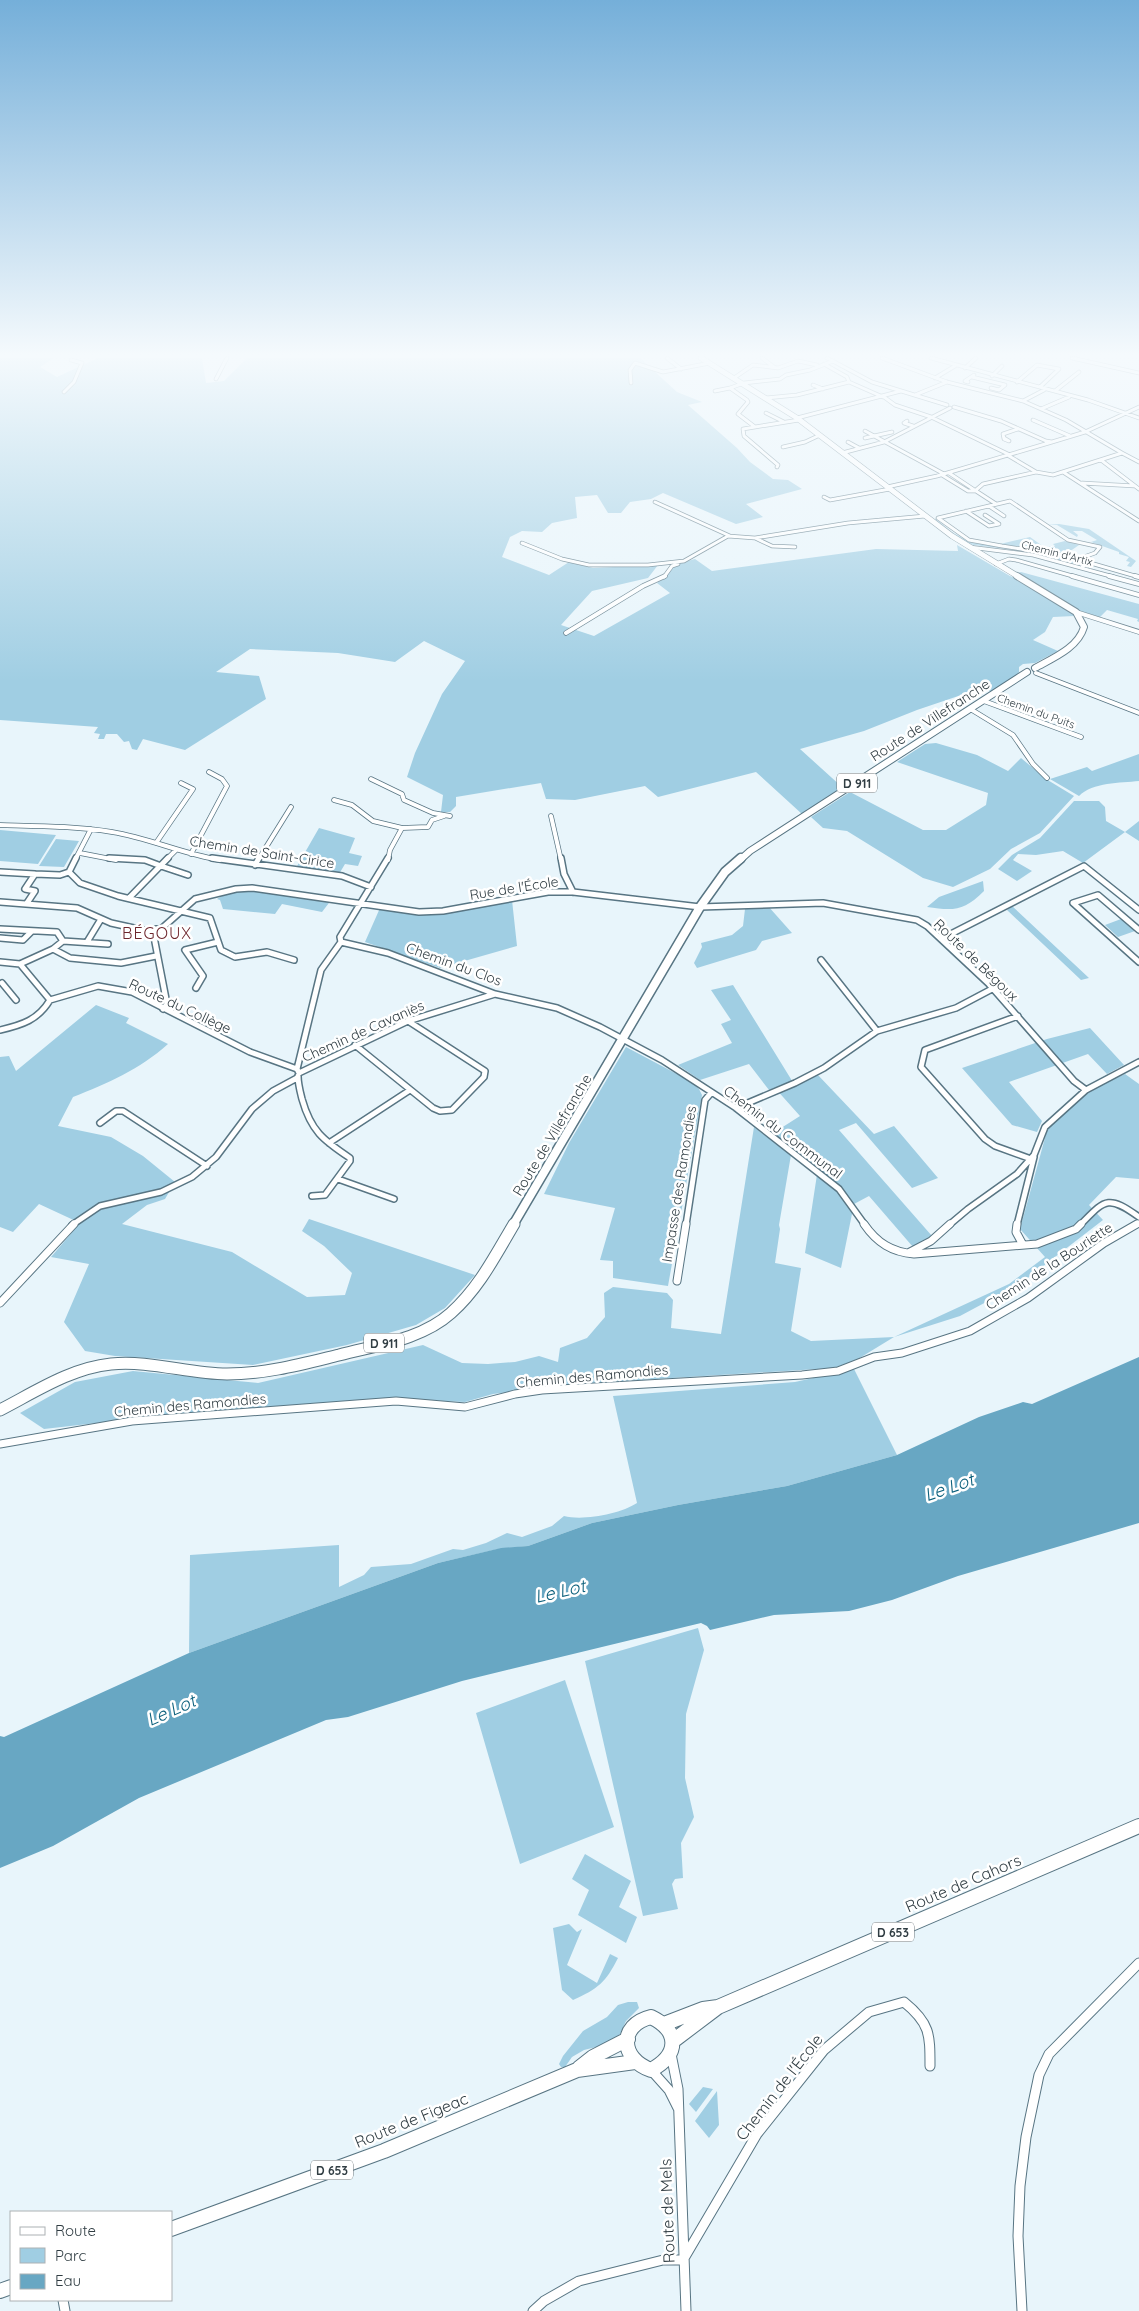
<svg xmlns="http://www.w3.org/2000/svg" width="1139" height="2311" viewBox="0 0 1139 2311" font-family="Quicksand,sans-serif">
  <style>
    .green { fill: #a0cee3 }
    .water { fill: #68a7c3 }
    .lines { fill: none; stroke-linecap: round; stroke-linejoin: round }
    .minor-far4-casing { stroke: #587583; stroke-width: 4.5 }
    .minor-far3-casing { stroke: #587583; stroke-width: 5.5 }
    .minor-far2-casing { stroke: #587583; stroke-width: 8 }
    .minor-far1-casing { stroke: #587583; stroke-width: 9 }
    .minor-casing { stroke: #587583; stroke-width: 11 }
    .primary-far4-casing { stroke: #587583; stroke-width: 6 }
    .primary-far3-casing { stroke: #587583; stroke-width: 8 }
    .primary-far2-casing { stroke: #587583; stroke-width: 11 }
    .primary-far1-casing { stroke: #587583; stroke-width: 13 }
    .primary-casing { stroke: #587583; stroke-width: 16 }
    .minor-far4 { stroke: #fff; stroke-width: 3 }
    .minor-far3 { stroke: #fff; stroke-width: 4 }
    .minor-far2 { stroke: #fff; stroke-width: 5 }
    .minor-far1 { stroke: #fff; stroke-width: 7 }
    .minor { stroke: #fff; stroke-width: 9 }
    .primary-far4 { stroke: #fff; stroke-width: 5 }
    .primary-far3 { stroke: #fff; stroke-width: 6 }
    .primary-far2 { stroke: #fff; stroke-width: 8 }
    .primary-far1 { stroke: #fff; stroke-width: 11 }
    .primary { stroke: #fff; stroke-width: 14 }
    .labels { text-anchor: middle; dominant-baseline: central; stroke-width: 5; stroke-linejoin: round; paint-order: stroke }
    .far-street-label { font-size: 11px; fill: #303d43; stroke: #fff }
    .shield { fill: #fff; stroke: #6e777b; stroke-width: 1 }
    .shield-label { font-size: 12px; font-weight: bold; fill: #303d43 }
    .street-label { font-size: 14px; fill: #303d43; stroke: #fff }
    .quarter-label { font-size: 16px; letter-spacing: 1px; fill: #6d262d; stroke: #fff }
    .near-street-label { font-size: 16px; fill: #303d43; stroke: #fff }
    .near-water-label { font-size: 18px; font-style: italic; fill: #0c607c; stroke: #fff }
  </style>
  <rect width="100%" height="100%" fill="#e8f5fb"/>
  <path class="green" d="M0 358H54L40 367 57 377 98 358H202L206 383 224 381 247 358H640L677 392 702 402 688 405 737 448 750 462 773 479 788 480 802 489 746 504 763 517 736 524 663 493 651 499 630 502 621 513H608L597 495 575 497 577 518 552 523 542 532 522 531 510 537 502 557 549 575 569 562 593 568 658 565 648 578 592 591 561 625 594 636 670 593 657 583 676 564 695 559 712 571 876 549 958 551 957 545 1010 576 1038 586 1018 573 1021 572 1139 604V622L1137 621 1138 619 1107 610 1100 617 1080 611 1074 616 1053 617 1045 632 1033 640 1058 651 1035 663 1023 664 1019 667V672L1011 681 992 692 982 688 917 710 864 731 800 749 842 787 802 814 756 772 658 797 645 786 575 800 546 799 541 783 456 797V806L450 812H441L443 795 407 777 415 753 442 694 465 661 424 641 395 662 338 653 250 649 216 672 259 676 266 699 185 750 143 739 137 750 132 749 129 741 124 742 117 734H106L104 739H98L100 734 94 733 98 727 0 720Z
    M936 519 952 532 968 541 1079 559 1091 555 1083 564H1078L1014 550 966 544 933 520Z
    M1059 524 1089 529 1136 561 1131 567 1127 566 1130 562 1126 561 1129 557 1119 554V552L1091 542 1097 540 1082 531H1073L1078 535 1077 537 1057 525H1047Z
    M1030 537 1044 547 1055 546 1053 544 1065 541 1079 545 1069 552 1063 550 1062 552 1064 553 1061 554 1000 544Z
    M936 743 977 755 1008 771 1021 758 1046 779 1074 796 1040 833 1011 849 990 869 953 887 923 878 847 831 823 828 811 817 850 792 923 830H946L986 805 988 793 897 762 925 744Z
    M1139 754V781C1120 783 1093 782 1079 796L1050 779 1087 767 1092 771Z
    M1074 801H1099L1105 807 1106 821 1125 832 1139 821V841L1125 832 1083 863 1063 851 1036 855 1018 854 1013 860 1032 871 1017 881 998 869 1012 855 1040 838Z
    M319 828 355 838 349 853 362 856 358 866 345 864 339 874 296 868Z
    M0 830 56 835 38 864 0 861Z
    M56 839 79 841 64 867 39 866Z
    M983 881 984 891C964 911 954 911 927 907L939 897Z
    M245 890 255 891 332 899 322 912 282 904 275 914 223 909 220 900 217 899 225 894Z
    M512 900 517 946 440 968 365 942 380 908 410 914 440 915Z
    M768 906 792 933 762 941 756 950 697 968 694 963 702 947 701 943 732 935 743 926 745 909Z
    M1012 906 1089 978 1081 980 1007 910Z
    M1121 919 1135 931 1118 937 1105 925Z
    M733 985 794 1084 817 1074 874 1134 894 1126 938 1178 912 1188 856 1123 839 1130 932 1236 913 1247 869 1196 854 1204 841 1268 805 1253 818 1168 792 1149 779 1225 780 1229 775 1263 801 1268 791 1331 811 1341 894 1337 1009 1284 1045 1257 1020 1229 1048 1127 1093 1089 1125 1074 1139 1084V1179L1116 1177 1089 1205 1103 1220 1020 1284 960 1316 894 1337 858 1359 834 1368 575 1384 493 1394 465 1402 401 1399 167 1415 44 1429 20 1413 75 1382 133 1371 258 1383 423 1345 462 1363 488 1364 515 1362 539 1356 558 1362 560 1348 587 1338 605 1317 604 1293 613 1287 667 1293 673 1300 671 1328 721 1334 754 1127 767 1137 800 1116 775 1088 769 1090 749 1064 700 1080 678 1065 732 1043 721 1024 731 1020 711 990Z
    M96 1005 129 1018 126 1023 168 1044C139 1070 108 1083 73 1097L58 1126 111 1137 143 1156 175 1182 165 1199 147 1205 122 1224 232 1252 307 1297 345 1295 352 1273 324 1246 302 1231 309 1219 475 1275 445 1308 416 1325 347 1345 253 1365 115 1356 85 1351 64 1322 89 1264 51 1257 80 1223 39 1204 13 1232 0 1227V1057L9 1056 16 1071Z
    M1090 1028 1124 1065 1107 1074 1088 1054 1009 1082 1042 1121 1037 1132 1012 1125 962 1068 1047 1039Z
    M626 1047 692 1082 699 1089 702 1095 668 1286 613 1278V1261L600 1260 615 1208 544 1194 569 1143Z
    M854 1369 897 1455 787 1486 678 1505 592 1523 528 1546 498 1549 438 1563 189 1653 190 1555 339 1545V1587L364 1575 371 1567 411 1564 453 1549 463 1550 486 1543 507 1533 522 1537 552 1526 564 1516C583 1521 620 1514 637 1503L613 1396 795 1382Z
    M698 1628 704 1650 686 1714 685 1778 694 1817 681 1843 683 1878 675 1879 672 1884 678 1909 643 1916 585 1661Z
    M565 1680 614 1827 520 1864 476 1713Z
    M585 1854 631 1881 619 1907 637 1917 626 1943 578 1915 589 1890 572 1879Z
    M569 1924 577 1932 582 1929 567 1965 597 1983 610 1954 618 1958C606 1982 598 1989 573 2000L562 1990 553 1928Z
    M628 2002H637L639 2008 626 2021 620 2034 608 2044 584 2050 572 2057 565 2067H561L559 2064 563 2056 583 2031 607 2017 618 2005Z
    M703 2087 713 2089 696 2112 689 2104Z
    M717 2091 719 2125 709 2138 695 2121Z"/>
  <path class="water" d="M1139 1357V1523L958 1576 892 1600 849 1611 774 1615 710 1630 707 1626 701 1623 462 1681 348 1717 326 1720 139 1798 53 1846 0 1868V1736L4 1737 189 1653 438 1563 501 1548 528 1546 592 1523 678 1505 787 1486 897 1455 979 1417 1023 1402 1032 1404Z"/>
  <g class="lines">
    <g class="minor-far4-casing">
      <path id="minor-far4" d="M667 358 681 369
        M762 358 774 367
        M827 358 872 382 947 405
        M882 358 947 382 1023 401 1066 420 1122 453 1053 475 1036 472 1009 456
        M931 358 1088 400 1139 418
        M1072 358 1139 373
        M824 364 847 377 849 382 883 397
        M965 368 976 358
        M992 376 1002 366
        M972 377 1005 385 999 390 991 388
        M734 378 753 365 778 368 798 361 817 365
        M935 378 955 366
        M216 379 227 358
        M968 382 965 381 974 375
        M1017 382 1037 365 1059 369 1040 387
        M631 383 630 370 635 363 663 372 710 363
        M813 385 823 389
        M715 391 730 388
        M1055 391 1079 372
        M64 392 74 382 82 363 71 360
        M915 395 947 382
        M884 397 895 405 931 417 1010 455
        M766 398 797 395 849 382
        M1023 401 1044 390
        M954 407 1001 421 1046 441
        M1041 409 1069 397
        M766 413 784 422
        M797 418 901 391
        M799 420 755 427 738 414 748 402 747 400 730 388 744 383 780 379 786 375 810 370 833 361
        M1033 420 1070 436
        M907 421 904 423 913 426
        M755 427 743 429 744 436 778 465 777 467
        M865 431 944 474
        M865 438 892 432
        M1004 438 1009 441 1004 439 1003 434 1018 429
        M848 442 859 448
        M1052 442 1085 432 1139 407
        M783 447 805 442 820 435
        M842 453 884 442 950 408
        M1122 453 1139 462
        M1101 460 1139 489
        M1063 472 1139 521
        M942 475 968 491H976L949 473
        M1082 483 1135 486
        M887 487 937 476 1052 442 1046 441 1047 443
        M976 490 983 484 1036 472
        M976 491 996 504
        M824 497 830 500 890 489
        M1010 501 1068 540 1100 547 1095 553 1081 558 1002 546 969 540 938 518Z
        M655 502 730 536
        M989 506 1004 516
        M966 511 989 526 999 524 985 515
        M755 538 772 546 795 547
        M522 543 562 559 589 565H648L684 561 728 536 755 538 848 523 925 516
        M969 547 1033 555 1114 577
        M996 564 1009 559 1016 560 1076 577
        M1082 568 1087 562 1139 577
        M664 577 672 566 678 564"/>
    </g>
    <g class="minor-far3-casing">
      <path id="minor-far3" d="M1072 576 1139 595
        M1109 576 1139 584
        M1135 576 1139 577
        M1076 612 1139 632
        M566 633 643 586 665 576
        M1036 673 1139 713
        M984 701 1081 737
        M972 710 1013 735 1033 764 1047 778
        M371 779 402 794 404 800 433 813 450 816
        M334 800 352 805 373 821 402 828 428 827 432 820 444 816
        M551 816 561 860
        M0 825C37 826 75 826 112 832 149 838 183 854 220 860
        M156 843 193 789 181 783
        M80 853 116 860
        M191 854 227 786 222 779 209 772
        M75 860 91 829
        M166 860 176 850
        M258 860 291 807
        M388 860 390 850 402 828"/>
    </g>
    <g class="minor-far2-casing">
      <path id="minor-far2" d="M109 858 145 860 161 866
        M212 858 342 876 371 887
        M561 858 564 874 573 892
        M255 865 259 858
        M161 866 188 875
        M0 872 35 874 25 889 35 891 27 903
        M69 872 76 858
        M35 874 60 875 69 872 80 883 118 896 210 918 221 950 235 957 267 952 294 960
        M130 897 168 858
        M0 902 77 908 111 923 152 932
        M0 929 57 932 63 941 53 949
        M156 929 163 930 160 936 154 937 151 934Z
        M161 929 195 899 236 889 252 888 419 912 443 911 548 892H573L700 907 823 903 917 920 927 926 989 984 1074 1081 1086 1090
        M1139 930 1098 895 1073 903 1139 962
        M154 937 167 1004 163 1009
        M0 938 23 940 32 931
        M941 939 1084 866 1139 910
        M63 941 108 944
        M87 942 101 919
        M341 942 388 953 495 994 557 1008 600 1027 662 1060 736 1108 839 1189 865 1225
        M821 960 877 1031
        M0 962 20 964 50 1000C38 1020 22 1025 0 1030
        M20 964 53 949 70 958 121 963 156 956
        M2 983 16 1000
        M196 988 203 976 185 950 218 942
        M50 1000 98 986 132 992 250 1052 297 1069
        M1018 1016 925 1050 921 1067 985 1139 995 1146 1031 1159
        M355 1045 433 1108 440 1111 452 1110 484 1077 485 1071 408 1021
        M299 1073 297 1069 321 970 341 942 340 937 388 858
        M299 1073 408 1021 495 994
        M298 1076C298 1084 300 1091 302 1099 311 1131 323 1140 350 1158V1161L325 1195 312 1196
        M736 1108 795 1083 824 1068 877 1031 956 1008 992 989
        M100 1123 116 1111H123L207 1166
        M329 1143 410 1090
        M338 1179 394 1199
        M72 1225 100 1206 161 1192 192 1177 216 1157 252 1109 273 1091 297 1078
        M686 1225 705 1100 711 1093
        M949 1225 968 1209 1017 1174 1034 1155 1045 1127 1086 1090 1139 1062
        M1017 1225 1034 1157
        M1080 1225C1105 1200 1107 1194 1139 1217
        M1135 1225 1139 1223"/>
    </g>
    <g class="minor-far1-casing">
      <path id="minor-far1" d="M864 1224C877 1243 892 1252 914 1254L1037 1244 1076 1229 1081 1224
        M1017 1224 1016 1232 1023 1245
        M908 1253 931 1241 950 1224
        M677 1281 686 1224
        M0 1303 74 1224
        M0 1444 132 1421 396 1401 465 1407 515 1394 542 1390 802 1375 838 1371 874 1357 902 1353 970 1331 1028 1298 1104 1243 1137 1224"/>
    </g>
    <g class="minor-casing">
      <path id="minor" d="M671 2054 678 2089 686 2311
        M652 2071 669 2090 678 2108
        M63 2300 65 2311
        M533 2311 544 2301 579 2281 663 2260H683L757 2134 824 2050 869 2012 904 2002C930 2023 930 2034 930 2066
        M1022 2311 1018 2236 1020 2186 1026 2137 1039 2075 1049 2054 1139 1963"/>
    </g>
    <g class="primary-far4-casing">
      <path id="primary-far4" d="M701 358 797 418 952 536 1019 577"/>
    </g>
    <g class="primary-far3-casing">
      <path id="primary-far3" d="M1017 576 1076 612 1084 627C1078 648 1053 658 1035 668
        M740 860 750 851 1027 672"/>
    </g>
    <g class="primary-far2-casing">
      <path id="primary-far2" d="M513 1225 700 907 725 872 741 858"/>
    </g>
    <g class="primary-far1-casing">
      <path id="primary-far1" d="M0 1410C35 1392 71 1368 111 1364 150 1360 189 1374 227 1374 266 1374 302 1364 339 1355 376 1345 421 1340 451 1313 479 1288 495 1256 514 1224"/>
    </g>
    <g class="primary-casing">
      <path id="primary" d="M651 2017C680 2031 679 2055 651 2070 620 2059 618 2025 651 2017Z
        M664 2024 703 2009 718 2007 1139 1826
        M673 2041 718 2007
        M579 2068 593 2057 628 2039
        M171 2229 384 2151 577 2070 635 2062
        M0 2291 11 2287"/>
    </g>
    <use href="#minor-far4" class="minor-far4"/>
    <use href="#minor-far3" class="minor-far3"/>
    <use href="#minor-far2" class="minor-far2"/>
    <use href="#minor-far1" class="minor-far1"/>
    <use href="#minor" class="minor"/>
    <use href="#primary-far4" class="primary-far4"/>
    <use href="#primary-far3" class="primary-far3"/>
    <use href="#primary-far2" class="primary-far2"/>
    <use href="#primary-far1" class="primary-far1"/>
    <use href="#primary" class="primary"/>
  </g>
  <linearGradient id="sky" x2="0" y2="1"><stop stop-color="#75afd9"/><stop offset="0.52" stop-color="#f5fafd"/><stop offset="1" stop-color="#f5fafd" stop-opacity="0"/></linearGradient>
  <rect width="1139" height="682" fill="url(#sky)"/>
  <g class="labels">
    <g class="far-street-label">
      <text transform="translate(1057 553) rotate(14)">Chemin d'Artix</text>
      <text transform="translate(1036 711) rotate(20)">Chemin du Puits</text>
    </g>
    <g class="shield">
      <rect x="837" y="773.5" width="40" height="19" rx="4"/>
      <rect x="364" y="1333.5" width="40" height="19" rx="4"/>
      <rect x="872" y="1922.5" width="42" height="19" rx="4"/>
      <rect x="311" y="2160.5" width="42" height="19" rx="4"/>
    </g>
    <g class="shield-label">
      <text x="857" y="783">D 911</text>
      <text x="384" y="1343">D 911</text>
      <text x="893" y="1932">D 653</text>
      <text x="332" y="2170">D 653</text>
    </g>
    <g class="street-label">
      <text transform="translate(930 720) rotate(-33)">Route de Villefranche</text>
      <text transform="translate(262 852) rotate(9)">Chemin de Saint-Cirice</text>
      <text transform="translate(514 888) rotate(-9)">Rue de l'École</text>
      <text transform="translate(976 960) rotate(44)">Route de Bégoux</text>
      <text transform="translate(454 964) rotate(20)">Chemin du Clos</text>
      <text transform="translate(180 1006) rotate(25)">Route du Collège</text>
      <text transform="translate(363 1031) rotate(-24)">Chemin de Cavaniès</text>
      <text transform="translate(783 1132) rotate(37)">Chemin du Communal</text>
      <text transform="translate(552 1135) rotate(-59)">Route de Villefranche</text>
      <text transform="translate(679 1184) rotate(-81)">Impasse des Ramondies</text>
      <text transform="translate(1049 1266) rotate(-33)">Chemin de la Bouriette</text>
      <text transform="translate(592 1376) rotate(-5)">Chemin des Ramondies</text>
      <text transform="translate(190 1405) rotate(-5)">Chemin des Ramondies</text>
    </g>
    <g class="quarter-label">
      <text x="157" y="933">BÉGOUX</text>
    </g>
    <g class="near-street-label">
      <text transform="translate(963 1883) rotate(-23)">Route de Cahors</text>
      <text transform="translate(779 2087) rotate(-52)">Chemin de l'École</text>
      <text transform="translate(411 2120) rotate(-22)">Route de Figeac</text>
      <text transform="translate(667 2211) rotate(-92)">Route de Mels</text>
    </g>
    <g class="near-water-label">
      <text transform="translate(949 1487) rotate(-19)">Le Lot</text>
      <text transform="translate(560 1591) rotate(-13)">Le Lot</text>
      <text transform="translate(171 1710) rotate(-24)">Le Lot</text>
    </g>
  </g>
  <rect x="10" y="2211" width="162" height="90" fill="#ffffff" stroke="#acb1b4"/>
  <rect x="20" y="2227" width="25" height="8" fill="#ffffff" stroke="#acb1b4"/>
  <text x="55" y="2236" font-size="15" fill="#303d43">Route</text>
  <rect x="20" y="2248" width="25" height="15" fill="#a0cee3" stroke="#acb1b4"/>
  <text x="55" y="2261" font-size="15" fill="#303d43">Parc</text>
  <rect x="20" y="2274" width="25" height="15" fill="#68a7c3" stroke="#acb1b4"/>
  <text x="55" y="2286" font-size="15" fill="#303d43">Eau</text>
</svg>
